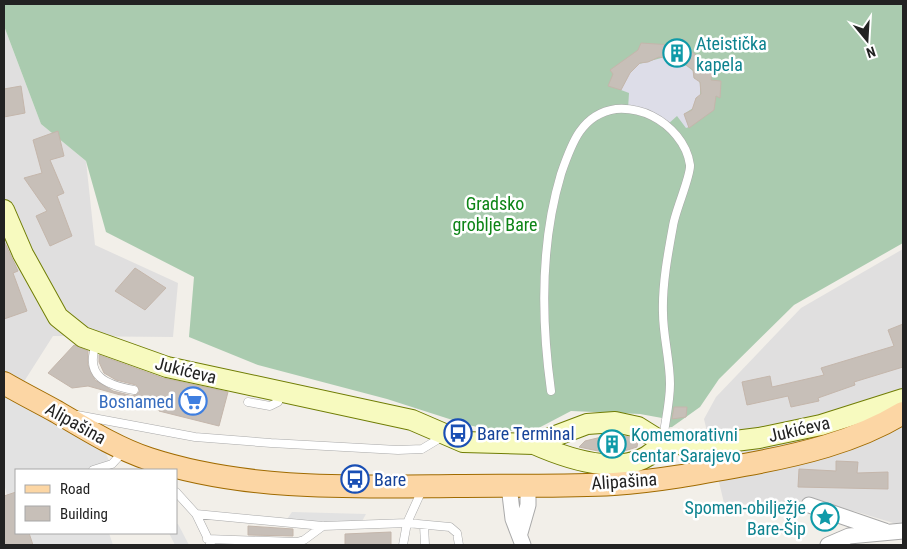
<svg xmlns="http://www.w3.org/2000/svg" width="907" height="549" viewBox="0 0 907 549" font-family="'Roboto Condensed',sans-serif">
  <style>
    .residential { fill: #e0dfdf }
    .cemetery { fill: #aacbaf }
    .parking { fill: #e2e2e2 }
    .plaza { fill: #dddde8 }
    .building { fill: #c7bfb8; stroke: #c4b6ab }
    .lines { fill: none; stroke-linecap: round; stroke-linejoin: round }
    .lane-casing { stroke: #a9a9a9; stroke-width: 9 }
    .street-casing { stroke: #a9a9a9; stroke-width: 17 }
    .secondary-casing { stroke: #707d05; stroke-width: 22 }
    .primary-casing { stroke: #a06b00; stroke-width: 24 }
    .lane { stroke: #fff; stroke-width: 8 }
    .street { stroke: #fff; stroke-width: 15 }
    .secondary { stroke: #f7fabf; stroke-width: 20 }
    .primary { stroke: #fcd6a4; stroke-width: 22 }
    .labels { text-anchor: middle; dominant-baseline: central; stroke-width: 5; stroke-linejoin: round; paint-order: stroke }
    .culture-label { font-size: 18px; fill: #0d838f; stroke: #fff; text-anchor: start }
    .park-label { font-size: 18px; fill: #0c8416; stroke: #fff }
    .street-label { font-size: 18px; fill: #222; stroke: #fff }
    .shop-label { font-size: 18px; fill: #366cbe; stroke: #fff; text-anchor: end }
    .transit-label { font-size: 18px; fill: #164399; stroke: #fff; text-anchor: start }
  </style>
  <rect width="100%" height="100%" fill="#f2efe9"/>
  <path class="residential" d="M4 26 41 124 86 161 95 245 178 283 173 337 53 336 18 391 4 382Z
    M903 249V526L854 511 724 503 704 419 716 397 801 308Z"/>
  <path class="cemetery" d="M4 4H903V243L794 305 719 379 700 407 672 427 662 428V418L640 414 571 411 531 432 492 430 468 425 387 399 258 365 189 337 194 277 106 232 86 161 41 124 4 26Z"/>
  <path class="parking" d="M4 391 104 447 112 470H16V492L7 495 4 484Z
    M292 512 366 514 361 523 285 522Z
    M176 524H178L189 545H175L169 533H176Z
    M29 533H109L113 545H33Z"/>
  <path class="plaza" d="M665 57 685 64 693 71 694 78 699 80 700 84V97L696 98 693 108 684 114 689 127 686 128 677 116 667 125 628 109 629 93 621 90 630 72 639 64Z"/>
  <path class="building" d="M684 39 686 47 705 62H713L711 80 721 81 720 98 716 96 714 110 689 128 684 114 692 110 696 98 701 94 700 82 694 78 693 70 680 61 659 57 648 62 640 63 630 73 621 90 608 86 613 74 610 70 638 50 641 43 672 45Z
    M21 86 25 113 4 117V89Z
    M58 131 64 156 50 160 64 193 57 196 72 236 50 246 36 216 47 211 24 178 42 173 33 140Z
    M4 241 18 271 13 273 27 311 4 319Z
    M135 268 166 288 145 310 115 291Z
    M903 324V367L854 382 855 385 818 398 819 401 791 407 788 396 747 405 742 382 770 376 772 387 824 375 821 368 894 346 888 330Z
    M74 345 88 351V365L95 380 113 391 133 396 140 391 136 385 116 380 104 373 99 362V355L163 378 228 392 219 426 159 411 160 406 88 386 72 388 48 373Z
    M674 407H687L686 417 672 419Z
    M614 434 633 438 638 441 637 447 618 453 603 452 579 447 585 441Z
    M836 461 858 462 857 473 888 472V489L798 487 799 469 836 471Z
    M16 492V533H29L33 545H4V496Z
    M248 526 293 529V536L248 535Z
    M391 532V545H345V534Z"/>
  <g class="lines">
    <g class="lane-casing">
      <path id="lane" d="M97 342C83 376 106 385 134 390
        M551 391C541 319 540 244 561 174 571 145 581 114 616 109 629 108 640 110 652 116 670 125 687 143 690 165 691 176 675 211 673 226 668 253 662 285 663 313 663 336 670 360 670 384 670 403 665 422 663 440
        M248 402 270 406 278 402 281 393
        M77 415 195 437 271 443 398 450 422 449 437 440 438 432
        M93 470 112 464 124 451
        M176 492 196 514 323 526 407 523 422 490
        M196 514 211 545
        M424 525 425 545
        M207 539 297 542 304 540 323 526
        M403 545 407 523 450 527 457 533 459 545"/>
    </g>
    <g class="street-casing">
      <path id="street" d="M509 486 513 519 523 545
        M809 505 885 531
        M520 533 528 505V485
        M828 545 849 536 903 531"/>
    </g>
    <g class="secondary-casing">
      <path id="secondary" d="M4 210 23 254 58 317 83 337 167 367 412 420 463 442 534 444 587 424 615 422 638 427 662 442 695 446 759 438 821 425 903 399
        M534 444C570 460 635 482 662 442"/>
    </g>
    <g class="primary-casing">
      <path id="primary" d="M4 383C21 393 39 402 57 412 86 429 116 448 149 459 247 491 353 487 455 486 508 485 561 487 614 484 658 481 701 473 744 465 799 455 855 442 903 413"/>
    </g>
    <use href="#lane" class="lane"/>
    <use href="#street" class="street"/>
    <use href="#secondary" class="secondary"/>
    <use href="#primary" class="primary"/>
  </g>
  <defs>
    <g id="building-ring" transform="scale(1.4375)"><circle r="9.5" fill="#fff" stroke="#0f9aa8" stroke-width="1.5"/><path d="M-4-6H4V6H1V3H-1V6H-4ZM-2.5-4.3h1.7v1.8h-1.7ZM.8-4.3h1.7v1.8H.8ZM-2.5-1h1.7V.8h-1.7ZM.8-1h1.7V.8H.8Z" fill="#0f9aa8"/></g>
    <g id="supermarket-ring" transform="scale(1.4375)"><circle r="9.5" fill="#fff" stroke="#3f7fe0" stroke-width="1.5"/><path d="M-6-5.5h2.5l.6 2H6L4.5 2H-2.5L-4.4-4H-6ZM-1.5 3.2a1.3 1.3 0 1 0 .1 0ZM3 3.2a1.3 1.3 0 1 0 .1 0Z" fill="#3f7fe0"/></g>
    <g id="bus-ring" transform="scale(1.4375)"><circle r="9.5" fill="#fff" stroke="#1a4fb4" stroke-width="1.5"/><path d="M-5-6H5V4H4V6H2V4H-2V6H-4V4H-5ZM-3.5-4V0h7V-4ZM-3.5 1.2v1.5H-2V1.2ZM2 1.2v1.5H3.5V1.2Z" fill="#1a4fb4"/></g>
    <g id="sight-ring" transform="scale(1.4375)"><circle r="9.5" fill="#fff" stroke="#0f9aa8" stroke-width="1.5"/><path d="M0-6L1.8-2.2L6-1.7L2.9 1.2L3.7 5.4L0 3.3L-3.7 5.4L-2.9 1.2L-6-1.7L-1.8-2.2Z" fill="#0f9aa8"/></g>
  </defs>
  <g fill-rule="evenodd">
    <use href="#building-ring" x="677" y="53"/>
    <use href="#supermarket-ring" x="193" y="401"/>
    <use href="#bus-ring" x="458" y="433"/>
    <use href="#building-ring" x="612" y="444"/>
    <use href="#bus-ring" x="355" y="479"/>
    <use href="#sight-ring" x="825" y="517"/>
  </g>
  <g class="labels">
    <g class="culture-label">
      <text x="696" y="43">Ateistička<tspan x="696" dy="21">kapela</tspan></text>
      <text x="631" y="434">Komemorativni<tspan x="631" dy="21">centar Sarajevo</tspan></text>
      <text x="806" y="507" text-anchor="end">Spomen-obilježje<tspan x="806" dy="21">Bare-Šip</tspan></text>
    </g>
    <g class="park-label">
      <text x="495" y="203">Gradsko<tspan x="495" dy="21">groblje Bare</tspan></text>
    </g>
    <g class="street-label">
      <text transform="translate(186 370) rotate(14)">Jukićeva</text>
      <text transform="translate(76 423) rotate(29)">Alipašina</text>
      <text transform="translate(799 429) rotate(-13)">Jukićeva</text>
      <text transform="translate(624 481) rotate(-4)">Alipašina</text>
    </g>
    <g class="shop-label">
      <text x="174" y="401">Bosnamed</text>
    </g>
    <g class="transit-label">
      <text x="477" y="433">Bare Terminal</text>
      <text x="374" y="479">Bare</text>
    </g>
  </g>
  <rect width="907" height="549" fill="none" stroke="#222222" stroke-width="10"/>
  <rect x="15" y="469" width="162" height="65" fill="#ffffff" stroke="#a7a7a7"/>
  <rect x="25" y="485" width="25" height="8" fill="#fcd6a4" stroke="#a7a7a7"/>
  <text x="60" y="494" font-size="15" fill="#222222">Road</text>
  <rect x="25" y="506" width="25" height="15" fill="#c7bfb8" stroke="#a7a7a7"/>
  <text x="60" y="519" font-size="15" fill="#222222">Building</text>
  <g transform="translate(867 40) rotate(162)" stroke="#ffffff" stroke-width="4" paint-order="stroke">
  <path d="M0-4L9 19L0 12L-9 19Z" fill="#222222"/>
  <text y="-8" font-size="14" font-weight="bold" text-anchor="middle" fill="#222222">N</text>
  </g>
</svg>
